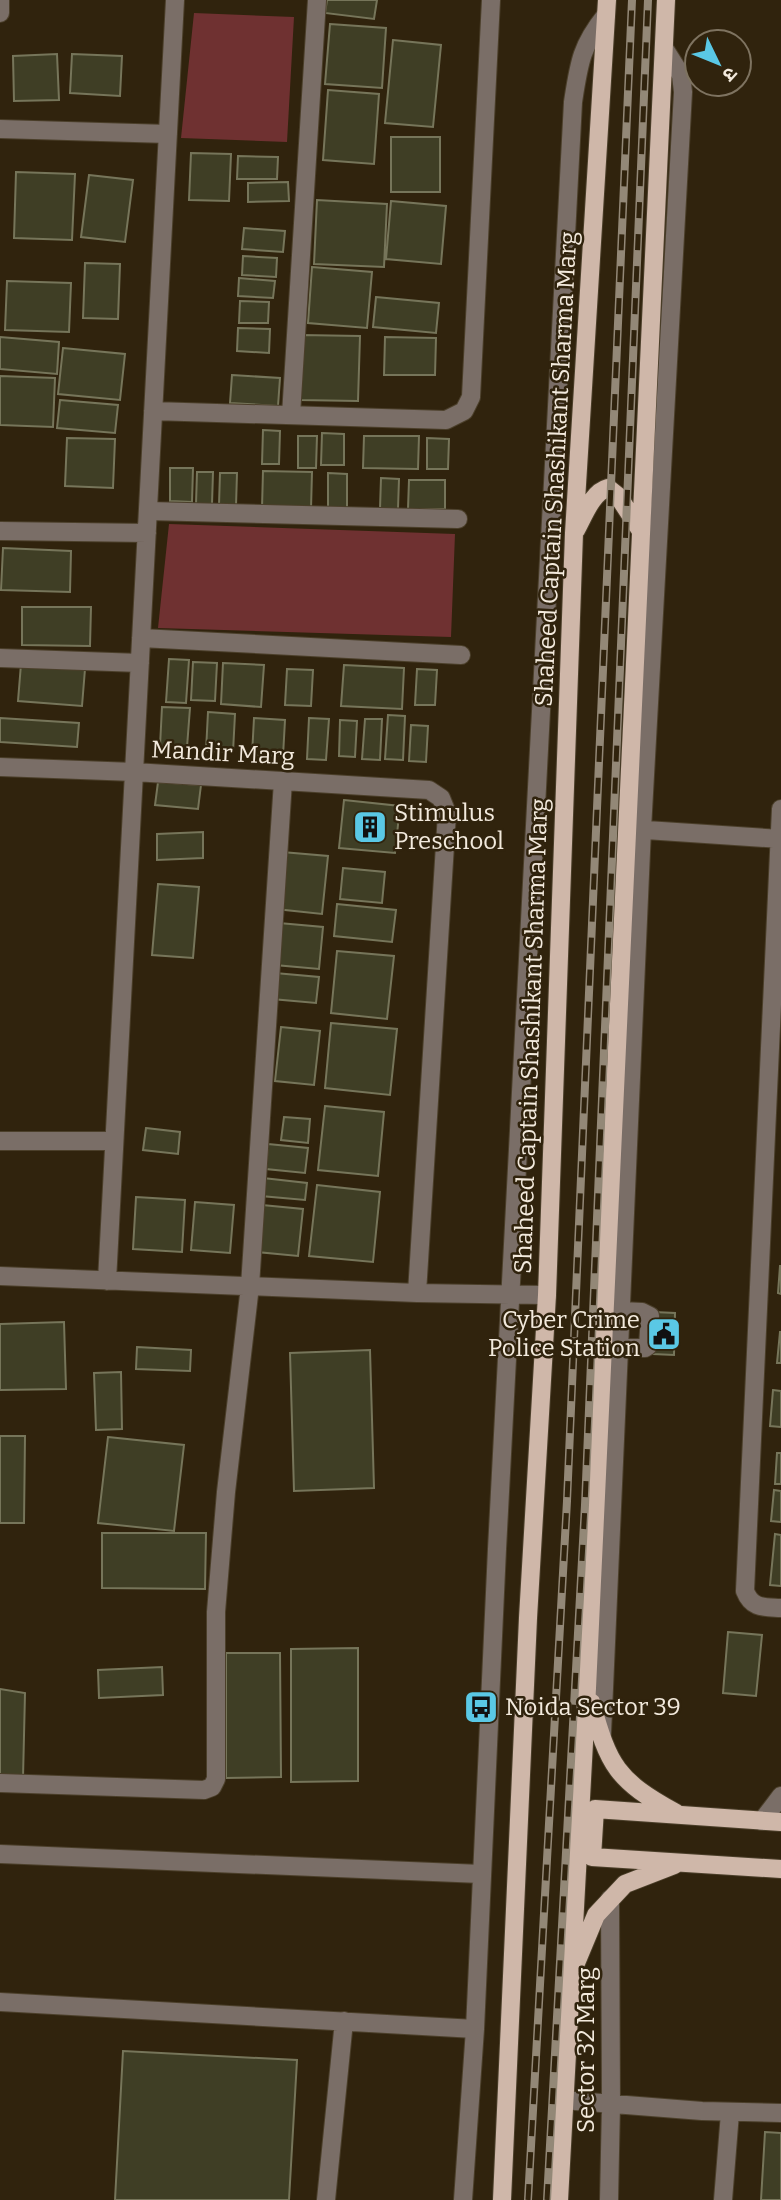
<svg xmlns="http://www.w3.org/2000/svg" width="781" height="2200" viewBox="0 0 781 2200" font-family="Bitter,'Noto Sans Devanagari',serif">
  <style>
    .green { fill: #6f3131 }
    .building { fill: #3f3e25; stroke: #76755a; stroke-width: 2 }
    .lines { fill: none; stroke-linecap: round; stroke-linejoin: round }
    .minor-casing { stroke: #4b3f2a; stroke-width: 20 }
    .major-casing { stroke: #4b3f2a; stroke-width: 20 }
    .minor { stroke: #7a6e67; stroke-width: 18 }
    .major { stroke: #cfb7a9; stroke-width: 18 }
    .rail-casing { stroke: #938877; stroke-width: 8 }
    .rail { stroke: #30230d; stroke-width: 5; stroke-dasharray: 16; stroke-linecap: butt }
    .labels { text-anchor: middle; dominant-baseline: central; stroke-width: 5; stroke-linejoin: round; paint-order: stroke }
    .street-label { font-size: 24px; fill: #f3eadd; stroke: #30230d }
    .poi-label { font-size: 24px; fill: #f3eadd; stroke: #30230d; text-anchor: start }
  </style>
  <rect width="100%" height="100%" fill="#30230d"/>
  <path class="green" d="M194 13 294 17 287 142 181 138Z
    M169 524 455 534 451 637 158 628Z"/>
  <path class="building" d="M327 0H377L374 19 325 13Z
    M330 24 386 28 382 88 325 84Z
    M393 40 441 45 433 127 385 123Z
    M57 54 59 100 14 101 13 56Z
    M72 54 122 56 120 96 70 93Z
    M328 90 379 94 374 164 323 160Z
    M391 137H440V192H391Z
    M191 153 231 154 229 201 189 200Z
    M238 156 278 157 277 179H237Z
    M16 172 75 174 72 240 14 238Z
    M89 175 133 180 125 242 81 237Z
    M288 182 289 201 248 202V183Z
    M317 200 387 204 384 267 314 264Z
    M391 201 446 206 441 264 386 259Z
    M244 228 285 231 283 252 242 249Z
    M243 256 277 258 276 277 242 275Z
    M85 263 120 264 118 319 83 318Z
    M312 267 372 272 367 328 308 323Z
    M239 278 275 281 273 298 238 296Z
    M7 281 71 283 69 332 5 330Z
    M376 297 439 303 436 333 373 327Z
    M240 301 269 302 268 323H239Z
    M238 328 270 329 269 353 237 351Z
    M301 335 360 336 358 401 299 400Z
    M0 337 59 342 57 374 0 369Z
    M385 337 436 338 435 375H384Z
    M63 348 125 354 120 400 58 394Z
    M232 375 280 378 278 406 230 403Z
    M0 376 55 378 53 427 0 425Z
    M60 400 118 405 115 433 57 428Z
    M263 430 280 431 279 464H262Z
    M322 433 344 434V465H321Z
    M298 436H317L316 468H298Z
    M364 436H419L418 469 363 468Z
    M67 438 115 439 113 488 65 486Z
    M427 438 449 439 448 469H427Z
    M170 468H193L192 502 170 501Z
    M263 471 312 472 311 509 262 508Z
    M197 472H213L212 504H196Z
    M220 473H237L236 506 219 505Z
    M328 473 347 474V509L328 508Z
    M381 478 399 479 398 509H380Z
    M409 480H445V509H408Z
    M3 548 71 551 70 592 1 590Z
    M22 607H91L90 646 22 645Z
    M169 659 189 660 186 703 166 702Z
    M193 662 217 663 215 701 191 700Z
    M223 663 264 665 261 707 221 704Z
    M21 664 85 669 82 706 18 701Z
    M344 665 404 668 402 709 341 706Z
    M287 669 313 670 311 706 285 705Z
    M417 669 437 670 435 705H415Z
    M162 707 190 708 187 747 160 746Z
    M208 712 235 714 233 752 206 751Z
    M388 715 405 716 403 760 385 759Z
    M0 718 79 723 77 747 0 742Z
    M254 718 285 720 283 756 252 755Z
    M309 718 329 719 326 760 307 759Z
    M365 719H382L380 760 362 759Z
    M340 720 357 721 355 757 339 756Z
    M411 725 428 726 426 762 409 761Z
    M158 782 201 785 198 809 155 805Z
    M344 800 400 806 395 853 339 848Z
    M203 832V858L157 860V834Z
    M282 852 328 856 322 914 276 909Z
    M343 868 385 872 382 903 340 899Z
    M158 884 199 887 193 958 152 955Z
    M337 904 396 910 392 942 334 936Z
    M279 923 323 927 319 969 275 965Z
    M337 951 394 956 387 1019 331 1013Z
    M275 973 319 977 316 1003 272 999Z
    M331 1023 397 1029 390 1095 325 1088Z
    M281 1027 320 1031 314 1085 275 1081Z
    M325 1106 384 1112 378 1176 318 1170Z
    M284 1117 310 1119 308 1143 281 1140Z
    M146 1128 180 1132 178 1154 143 1150Z
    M268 1144 308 1148 305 1173 266 1169Z
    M263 1178 307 1183 305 1200 261 1196Z
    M317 1185 380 1192 373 1262 309 1256Z
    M136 1197 185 1200 182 1252 133 1249Z
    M195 1202 234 1205 230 1253 191 1250Z
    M262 1205 303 1209 298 1256 257 1252Z
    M780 1266H781V1294L778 1293Z
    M654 1312 675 1313 674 1355 653 1354Z
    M64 1322 66 1389 0 1390V1324Z
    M780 1332H781V1363H777Z
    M137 1347 191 1350 190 1371 136 1369Z
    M370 1350 374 1488 294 1491 290 1353Z
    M121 1372 122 1429 96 1430 94 1373Z
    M773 1390 781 1391V1427L770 1426Z
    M0 1436H25L24 1523H0Z
    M108 1437 184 1445 174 1531 98 1523Z
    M777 1453H781V1484H775Z
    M774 1490 781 1491V1522L771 1521Z
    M102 1533H206L205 1589 102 1588Z
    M775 1534 781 1535V1586L770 1585Z
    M728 1632 762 1635 756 1696 723 1693Z
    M358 1648V1781L291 1782V1649Z
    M226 1653H280L281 1777 226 1778Z
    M162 1667 163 1695 99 1698 98 1670Z
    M0 1689 25 1693 23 1778 0 1777Z
    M123 2051 297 2060 289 2200H115Z
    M765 2132 781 2133V2200H761Z"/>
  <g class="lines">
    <g class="minor-casing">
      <path id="minor" d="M0 13V0
        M0 129 168 134
        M153 411 446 420 464 411 471 397 491 0
        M291 415 317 0
        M148 511 458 519
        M0 531 147 533
        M141 638 461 655
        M0 658 140 663
        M0 767 134 772 429 790 441 798 447 813 417 1293
        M781 809 745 1591C752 1609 764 1607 781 1608
        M631 829 781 839
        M0 1141H114
        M0 1276 417 1293 547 1295
        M107 1281 175 0
        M620 1348H645L648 1346 650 1316 642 1312 621 1311
        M602 1733 642 829 683 92 681 75 664 48
        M0 1783 204 1790 212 1787 216 1779V1612L226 1492 250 1286 283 781
        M762 1821 781 1796
        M0 1854 481 1874
        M0 2002 475 2029
        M563 2100 702 2111 781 2113
        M326 2200 344 2021
        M463 2200 475 2029 497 1549 573 102C579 63 581 46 606 15
        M609 2200 611 2104 610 1899
        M723 2200 730 2113"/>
    </g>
    <g class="major-casing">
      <path id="major" d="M576 530C584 516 592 492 608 488L618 496 641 531
        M591 1702C609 1766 616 1780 676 1813
        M781 1822 595 1809 592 1857 781 1869
        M576 1963 596 1915 625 1884 674 1865
        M502 2200 528 1618 547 1295 574 533 607 0
        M559 2200 587 1688 666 0"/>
    </g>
    <use href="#minor" class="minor"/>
    <use href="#major" class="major"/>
    <g class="rail-casing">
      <path id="rail" d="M528 2200 567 1501 632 0
        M547 2200 585 1505 648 0"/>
    </g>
    <use href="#rail" class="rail"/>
  </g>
  <defs>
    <g id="building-square" transform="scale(1.75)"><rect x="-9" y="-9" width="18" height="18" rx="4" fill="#5ac8e5" stroke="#30230d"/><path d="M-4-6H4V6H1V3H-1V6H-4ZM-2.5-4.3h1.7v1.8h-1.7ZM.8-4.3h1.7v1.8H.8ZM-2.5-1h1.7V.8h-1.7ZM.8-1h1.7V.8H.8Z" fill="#111"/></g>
    <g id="civic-square" transform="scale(1.75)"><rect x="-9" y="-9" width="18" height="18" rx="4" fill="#5ac8e5" stroke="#30230d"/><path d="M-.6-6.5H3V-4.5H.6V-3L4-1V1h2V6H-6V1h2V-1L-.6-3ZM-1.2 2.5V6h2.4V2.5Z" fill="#111"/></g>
    <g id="bus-square" transform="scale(1.75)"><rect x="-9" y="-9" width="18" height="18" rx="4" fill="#5ac8e5" stroke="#30230d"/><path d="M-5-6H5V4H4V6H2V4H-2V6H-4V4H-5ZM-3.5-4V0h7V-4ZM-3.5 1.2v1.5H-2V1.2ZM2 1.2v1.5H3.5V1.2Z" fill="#111"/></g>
  </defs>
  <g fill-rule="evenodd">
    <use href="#building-square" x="370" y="827"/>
    <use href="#civic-square" x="664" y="1334"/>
    <use href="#bus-square" x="481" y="1707"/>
  </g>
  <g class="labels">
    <g class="street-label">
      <text transform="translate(556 469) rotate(-87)">Shaheed Captain Shashikant Sharma Marg</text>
      <text transform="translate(223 753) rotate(3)">Mandir Marg</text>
      <text transform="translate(531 1036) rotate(-88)">Shaheed Captain Shashikant Sharma Marg</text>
      <text transform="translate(586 2050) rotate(-90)">Sector 32 Marg</text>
    </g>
    <g class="poi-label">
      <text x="394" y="813">Stimulus<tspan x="394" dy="28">Preschool</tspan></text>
      <text x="640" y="1320" text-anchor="end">Cyber Crime<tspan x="640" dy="28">Police Station</tspan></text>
      <text x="505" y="1707">Noida Sector 39</text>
    </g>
  </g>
  <g transform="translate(718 63) rotate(133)"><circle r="33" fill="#30230d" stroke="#7e7360" stroke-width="2"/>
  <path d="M0-5L12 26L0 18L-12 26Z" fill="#5ac8e5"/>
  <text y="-10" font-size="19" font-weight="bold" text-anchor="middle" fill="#f3eadd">उ</text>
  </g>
</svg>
